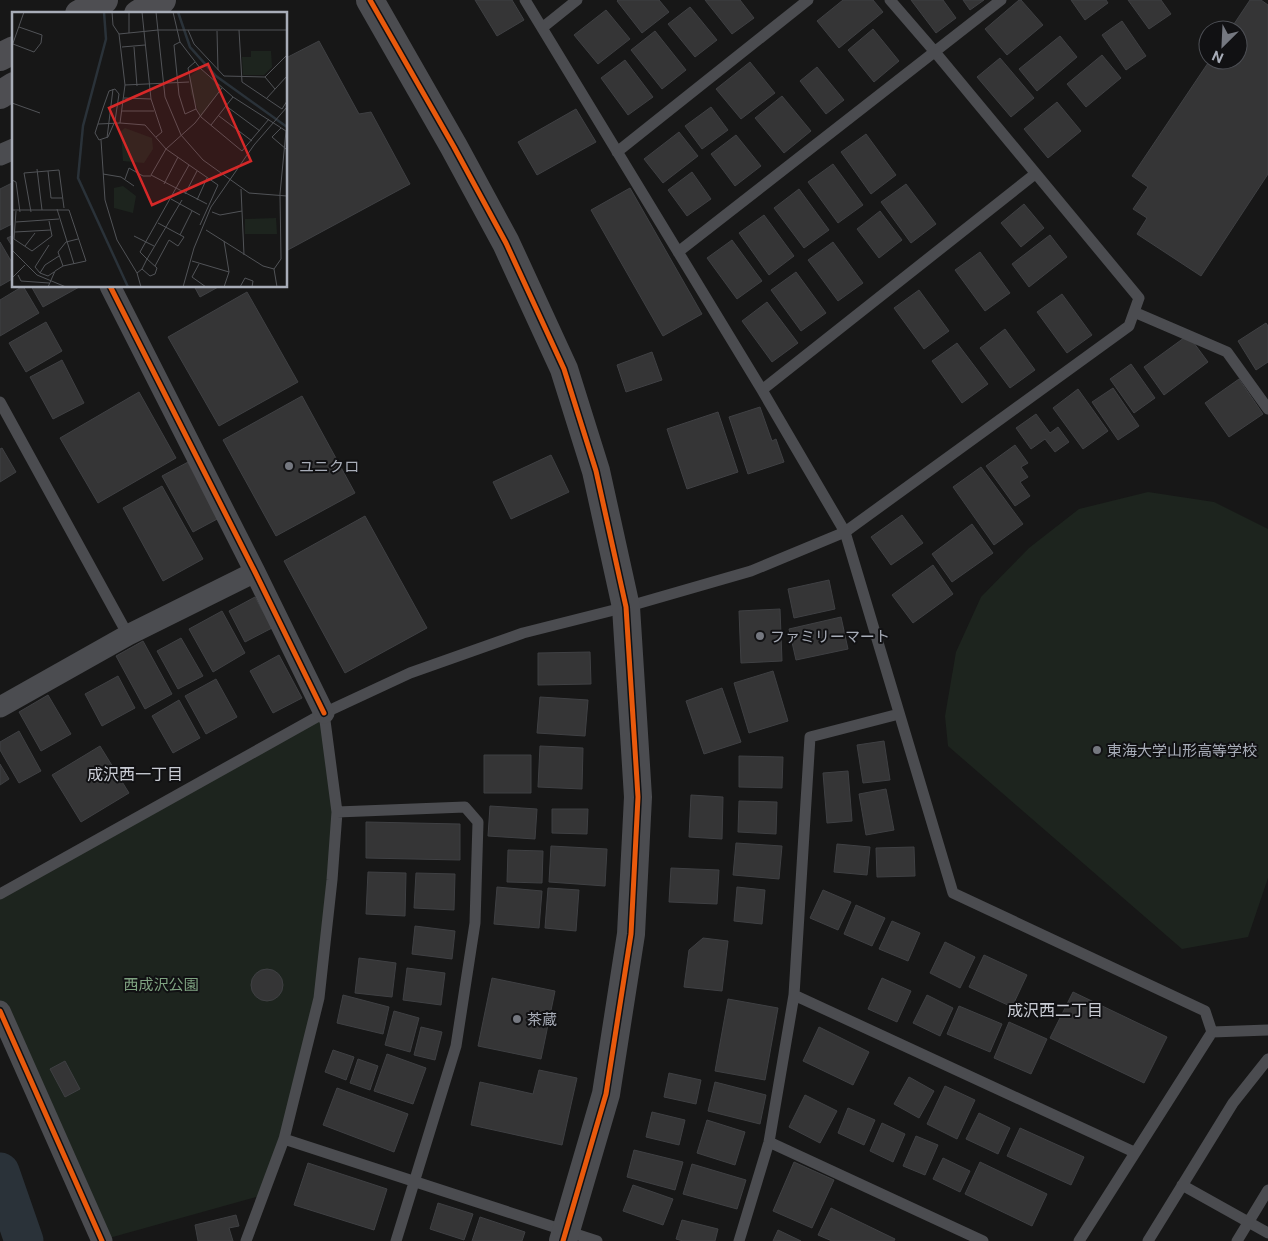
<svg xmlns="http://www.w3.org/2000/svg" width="1268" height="1241" viewBox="0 0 1268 1241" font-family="'Public Sans','Noto Sans JP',sans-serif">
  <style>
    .green { fill: #1d241e }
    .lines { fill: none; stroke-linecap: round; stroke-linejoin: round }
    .river { stroke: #2a3239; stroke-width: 39 }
    .building { fill: #353536; stroke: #3f4043 }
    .service { stroke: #4b4c50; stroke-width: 11 }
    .minor { stroke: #4b4c50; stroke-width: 21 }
    .tertiary { stroke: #4b4c50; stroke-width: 28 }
    .trunk { stroke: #4e4e52; stroke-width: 28 }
    .cycleway-casing { stroke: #111113; stroke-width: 8 }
    .cycleway { stroke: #e8590c; stroke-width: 5 }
    .poi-dot { fill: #757880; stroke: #111113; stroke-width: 2 }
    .labels { text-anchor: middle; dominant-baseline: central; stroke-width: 4; stroke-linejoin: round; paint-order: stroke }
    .poi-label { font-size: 15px; fill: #a8adb8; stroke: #111113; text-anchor: start }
    .park-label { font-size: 15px; fill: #7fa381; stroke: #111113 }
    .neighbourhood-label { font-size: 16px; fill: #c9ccd4; stroke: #111113 }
    .inset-river { fill: none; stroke: #2a3239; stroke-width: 2.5 }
    .inset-road { fill: none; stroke: #515357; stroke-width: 1 }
    .view { fill: #d62828; fill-opacity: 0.15; stroke: #d62828; stroke-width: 2.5 }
    .inset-edge { fill: none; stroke: #a8adb8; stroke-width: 2.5 }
  </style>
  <rect width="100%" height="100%" fill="#171717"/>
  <path class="green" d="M1148 492 1214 502 1268 529V878L1248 937 1182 949 948 746 945 716 956 652 981 597 1029 548 1079 509Z
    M324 713 337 812 319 998 263 1195 102 1240 0 1011V894Z"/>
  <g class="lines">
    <path class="river" d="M0 1172 24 1241"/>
  </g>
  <path class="building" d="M475 0H512L524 20 497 36Z
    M618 0H659L669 12 642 33 617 1Z
    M705 0H740L754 18 732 34Z
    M843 0H873L883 12 839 48 817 21Z
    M911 0H943L956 18 936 33Z
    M963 0H984L970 10Z
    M1019 0H1021L1043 25 1007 55 985 29Z
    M1071 0H1106L1108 3 1085 20Z
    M1128 0H1161L1171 14 1149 29Z
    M1250 0H1261L1268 5V174L1201 276 1137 234 1147 218 1133 209 1148 187 1132 176 1210 60H1238V30H1230Z
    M690 7 717 40 695 57 668 24Z
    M606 10 630 39 598 64 574 35Z
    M1122 21 1146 56 1126 70 1102 35Z
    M873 29 899 61 874 82 848 50Z
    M655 31 686 70 662 89 631 50Z
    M1060 36 1077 57 1037 91 1019 69Z
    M319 41 359 114 371 112 410 184 286 251V58Z
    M1102 55 1121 78 1086 107 1067 84Z
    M1000 58 1034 98 1011 117 977 77Z
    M625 60 653 97 628 115 601 78Z
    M750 62 775 93 741 119 716 89Z
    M817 67 844 100 826 114 800 81Z
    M782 96 811 131 784 153 755 118Z
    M1057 102 1081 131 1048 158 1024 129Z
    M711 107 728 130 702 149 685 126Z
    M576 109 596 142 537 175 518 142Z
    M679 132 698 156 663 183 644 159Z
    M866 134 896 175 871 194 841 152Z
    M736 135 761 166 735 186 711 154Z
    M833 164 863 205 838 223 808 182Z
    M692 172 711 199 687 216 668 190Z
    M14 182V223L0 230V189Z
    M906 184 936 224 911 243 881 202Z
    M630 188 702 314 663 336 591 210Z
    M799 189 829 230 804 248 774 208Z
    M1024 204 1044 228 1021 247 1001 223Z
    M880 211 902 240 879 258 857 229Z
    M764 215 794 256 769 275 739 233Z
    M14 235V249L7 238Z
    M1050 235 1067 257 1029 287 1012 264Z
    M732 240 762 281 737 299 707 258Z
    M0 242 14 266V278L0 286Z
    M833 242 863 283 838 301 808 260Z
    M980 252 1010 293 985 311 955 270Z
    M796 272 826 313 801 331 771 290Z
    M23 286 39 313 0 336V300Z
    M31 286H81L43 307Z
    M194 286H220L200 297Z
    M919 290 949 331 924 349 894 308Z
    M247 292 298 382 219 426 168 337Z
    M1062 294 1092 335 1067 353 1037 312Z
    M767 302 798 343 772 362 742 321Z
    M46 322 62 351 26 372 9 343Z
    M1266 323 1268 326V362L1256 370 1238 341Z
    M1005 329 1035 370 1010 388 980 348Z
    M1188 335 1208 362 1164 395 1144 367Z
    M957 343 988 384 962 403 932 361Z
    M652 352 662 380 626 392 617 365Z
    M62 360 84 403 53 419 30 377Z
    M1131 364 1155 398 1134 413 1110 379Z
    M1239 379 1263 414 1229 437 1205 403Z
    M1113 388 1139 426 1118 440 1092 402Z
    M1078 389 1108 431 1083 449 1053 408Z
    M139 392 176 458 98 503 60 438Z
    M302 396 355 493 276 536 223 440Z
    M760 407 772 441 776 439 784 462 748 474 729 417Z
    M718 412 738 472 687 489 667 429Z
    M1036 414 1050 433 1058 427 1069 442 1055 452 1045 439 1031 449 1016 428Z
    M1015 445 1028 463 1021 467 1028 477 1020 482 1030 496 1015 506 986 466Z
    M2 448 16 472 0 482V449Z
    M551 455 569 492 511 519 493 482Z
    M190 461 221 517 193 532 162 476Z
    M981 467 1023 524 994 545 953 487Z
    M162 486 203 559 163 581 123 508Z
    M902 515 923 543 891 565 871 537Z
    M365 516 427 628 345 673 284 561Z
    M972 524 993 553 952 582 932 554Z
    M933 565 953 594 913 623 892 595Z
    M829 580 835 609 794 618 788 589Z
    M255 597 272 628 245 642 229 611Z
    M780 609 782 661 741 663 739 611Z
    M222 611 245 653 213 672 189 629Z
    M841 617 848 649 796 660 789 629Z
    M181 638 203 676 178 689 157 651Z
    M143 641 172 694 145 709 116 656Z
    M590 652 591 684 538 685V653Z
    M279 655 302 698 273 713 250 671Z
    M773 671 788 721 749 733 734 683Z
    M118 676 135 708 102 726 85 694Z
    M216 679 237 717 206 734 185 696Z
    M722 688 741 742 704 754 686 701Z
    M48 695 71 734 41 751 19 712Z
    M540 697 588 700 585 736 537 733Z
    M179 700 200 738 173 753 152 716Z
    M19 731 41 771 19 783 0 750V742Z
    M884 741 890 780 863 783 857 745Z
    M100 746 129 793 81 822 52 775Z
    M540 746 583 748 582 789 538 787Z
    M484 755H531V793H484Z
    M739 756 783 757 782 788 739 787Z
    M0 764 9 779 0 785Z
    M848 771 852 821 827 823 823 773Z
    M886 789 894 830 866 835 859 794Z
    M691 795 723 797 722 839 689 837Z
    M739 801 777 802 776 834 738 832Z
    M490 806 537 809 535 839 488 836Z
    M552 809H588L587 834 552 833Z
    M366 822 460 824V860L366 858Z
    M736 843 782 846 779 879 733 875Z
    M837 844 870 847 867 875 834 872Z
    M551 846 607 849 605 886 549 882Z
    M914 847 915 876 877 877 876 848Z
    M508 850 543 851 542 883 507 882Z
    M671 868 719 870 717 904 669 902Z
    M368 872 406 873 405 916 366 914Z
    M416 873 455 874 454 910 414 908Z
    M497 887 542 891 539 928 494 924Z
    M737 887 765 890 762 924 734 921Z
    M548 888 579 890 576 931 545 928Z
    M823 890 851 902 838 930 810 918Z
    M856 905 885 918 872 946 844 934Z
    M892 921 920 933 908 961 879 949Z
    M415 926 455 931 452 959 412 954Z
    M703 938 728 941 722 991 684 987 689 950Z
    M945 942 975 957 960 988 930 973Z
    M984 955 1027 975 1012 1007 969 987Z
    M359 958 396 963 392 997 355 993Z
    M407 968 445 973 441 1005 403 1000Z
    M251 985a16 16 0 1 1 32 0a16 16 0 1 1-32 0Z
    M492 978 555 991 541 1059 478 1046Z
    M882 978 911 991 897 1022 868 1009Z
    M1073 992 1167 1037 1144 1083 1050 1038Z
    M343 995 389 1007 383 1034 337 1023Z
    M927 995 953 1008 940 1036 913 1023Z
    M728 999 778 1008 765 1080 715 1071Z
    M959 1006 1002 1024 990 1052 947 1034Z
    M394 1011 419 1018 410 1052 385 1045Z
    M1009 1022 1047 1039 1031 1074 994 1058Z
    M421 1027 442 1032 435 1060 414 1055Z
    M819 1027 869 1052 853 1085 803 1061Z
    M333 1050 354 1057 346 1080 325 1072Z
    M387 1054 426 1068 413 1104 374 1091Z
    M358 1059 378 1066 370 1090 350 1083Z
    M65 1061 80 1089 65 1097 50 1069Z
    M539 1070 577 1078 562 1145 471 1125 480 1082 533 1094Z
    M669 1073 701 1080 696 1104 664 1097Z
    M909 1077 934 1091 919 1118 894 1104Z
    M715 1082 766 1095 760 1124 708 1111Z
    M945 1086 975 1100 957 1139 927 1124Z
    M337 1088 408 1114 394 1152 323 1125Z
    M805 1095 837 1111 820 1143 789 1127Z
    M848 1108 875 1120 864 1145 838 1133Z
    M652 1112 685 1120 679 1145 646 1137Z
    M979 1113 1010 1128 998 1154 966 1139Z
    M707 1120 745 1132 735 1165 697 1153Z
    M882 1123 905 1134 893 1162 870 1151Z
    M1020 1128 1084 1157 1071 1185 1007 1156Z
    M916 1136 938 1145 925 1175 903 1166Z
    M634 1150 683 1162 675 1190 627 1177Z
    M943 1158 970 1171 960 1192 933 1179Z
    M794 1162 834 1180 812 1228 773 1211Z
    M980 1162 1047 1194 1032 1226 965 1194Z
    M308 1163 387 1189 374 1230 294 1205Z
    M692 1164 746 1180 737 1209 683 1194Z
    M633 1185 673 1199 663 1225 623 1211Z
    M438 1203 473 1214 464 1240 430 1229Z
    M831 1208 895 1239 894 1241H832L818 1235Z
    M236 1215 239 1226 229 1228 233 1241H198L195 1225Z
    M480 1217 525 1232 522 1241H472Z
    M682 1220 718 1229 715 1241H683L676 1239Z
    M778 1230 801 1241H773Z"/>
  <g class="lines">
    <path class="service" d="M525 0 762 390 845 532 953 893 1205 1011 1212 1032 1079 1241
      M542 28 577 0
      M617 152 808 0
      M678 252 1001 0
      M1134 312 1227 352 1268 409
      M762 390 1035 174
      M0 402 128 635
      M337 812 465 807 478 822 475 923 456 1046 396 1241
      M0 894 324 713 410 673 523 633 626 607 751 571 845 532 1129 326 1139 298 935 52 890 0
      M794 995 1134 1152
      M1212 1032 1268 1030
      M284 1139 597 1241
      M769 1142 983 1241
      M1182 1185 1268 1233
      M246 1241 284 1139 319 998 332 880 337 812 324 713
      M739 1241 769 1142 794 995 810 737 899 714
      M1148 1241 1233 1103 1268 1059
      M1237 1241 1268 1190"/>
    <path class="minor" d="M0 155 14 149
      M110 286 255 572 324 713
      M0 707 128 635 255 572
      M0 1011 102 1241"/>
    <path class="tertiary" d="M370 0 454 147 506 243 564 369 596 471 626 607 638 797 631 934 606 1094 563 1241"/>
    <path class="trunk" d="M79 14 104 0
      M138 14 162 0
      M0 57 14 50
      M0 95 14 86"/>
    <g class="cycleway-casing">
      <path id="cycleway" d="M370 0 454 147 506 243 564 369 596 471 626 607 638 797 631 934 606 1094 563 1241
        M110 286 255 572 324 713
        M0 1011 102 1241"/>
    </g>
    <use href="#cycleway" class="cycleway"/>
  </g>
  <g class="poi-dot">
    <circle cx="289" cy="466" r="5"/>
    <circle cx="760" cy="636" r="5"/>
    <circle cx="1097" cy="750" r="5"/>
    <circle cx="517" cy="1019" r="5"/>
  </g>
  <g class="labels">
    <g class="poi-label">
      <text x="299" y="466">ユニクロ</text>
      <text x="770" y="636">ファミリーマート</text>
      <text x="1107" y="750">東海大学山形高等学校</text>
      <text x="527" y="1019">茶蔵</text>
    </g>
    <g class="park-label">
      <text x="161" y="984">西成沢公園</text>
    </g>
    <g class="neighbourhood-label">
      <text x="135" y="774">成沢西一丁目</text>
      <text x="1055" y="1010">成沢西二丁目</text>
    </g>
  </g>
  <g transform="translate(12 12)">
    <rect width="275" height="275" fill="#171717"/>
    <path d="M239 39H259L260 55 252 63H231L230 45H239ZM188 56 210 76 189 105 179 82 177 65ZM113 116 140 126 141 137 132 151 111 149 109 119ZM111 174 124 184 121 201 102 196V176ZM264 206 265 222H233V207Z" fill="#1d241e"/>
    <path class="inset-river" d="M92 0 94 27 71 114 66 166 116 275M166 0 178 35 204 64 275 115"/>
    <path class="inset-road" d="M100 0 101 13 107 22M117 0V21M130 0 139 87 150 120 144 125M144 0 153 85 169 123 191 148 237 181 275 184M161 0 168 30 188 56 221 85 274 119 268 182 269 247 262 257M176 18 182 32 212 64 253 65 275 43M227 18 230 70 270 97 275 89M205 19 206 58M168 30 162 33 167 83 173 102 184 97M1 32 22 40 29 31 30 23 7 15M0 34 12 0M110 35 133 33M122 35 125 74M183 50 176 56 184 97 189 105 230 139 257 107M253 65 263 77M113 73 177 70M103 77 107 82 103 109 96 125 87 128 83 121 91 96 97 79ZM112 86 139 87M254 87 275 64M0 91 28 101M214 94 248 119M110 99H142M207 104 240 129M86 112 108 111M199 113 221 85M269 116 260 125 274 137M95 126 101 77M89 128 93 188 105 228 125 261M25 157 30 198M36 159 39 186H50M91 162 109 165 122 174M113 167 117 156 131 164H139M0 168 4 170 8 200M152 172 166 145M229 177 232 243M173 182 185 159M159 187 188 203M185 188 195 166M195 192 139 163 154 137 183 111 210 76M45 197 62 252M0 198H57L74 249 51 254 43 259 36 275M4 199 2 227 20 239 40 224 37 209M19 200 12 161 47 158 52 196M200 200 208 203 230 199M4 210 47 207M188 213 206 173 154 137 133 113 108 111 113 73 107 22 146 18H275M194 218 251 254 262 257M3 220 39 218M168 223 180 199M122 224 142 234M13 234 23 221M0 238 25 263 54 275M180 249 217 260M187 252 180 265 194 275M51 254 46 240 54 230 66 227M143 254 157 228 166 234 172 225 146 211M130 257 135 247 128 240 177 153M262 257 265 275M42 260 36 264 28 261 33 253 47 244M28 261 23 255 37 233M6 263 9 269 37 271M0 266 13 253M129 275 125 261 130 257 138 264 143 262 145 256 135 247 170 188M171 275 182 236 199 195 242 133 275 95M212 275 217 260 212 229M228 275 233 266 241 269 240 275"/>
    <path class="view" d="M196 52 239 149 140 193 97 96Z"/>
    <rect width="275" height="275" class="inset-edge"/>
  </g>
  <g transform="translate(1223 45) rotate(204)"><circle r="24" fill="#111113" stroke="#4d4f55"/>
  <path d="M0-4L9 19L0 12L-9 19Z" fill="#757880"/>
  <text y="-8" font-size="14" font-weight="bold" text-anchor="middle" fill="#a8adb8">N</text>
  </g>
</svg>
